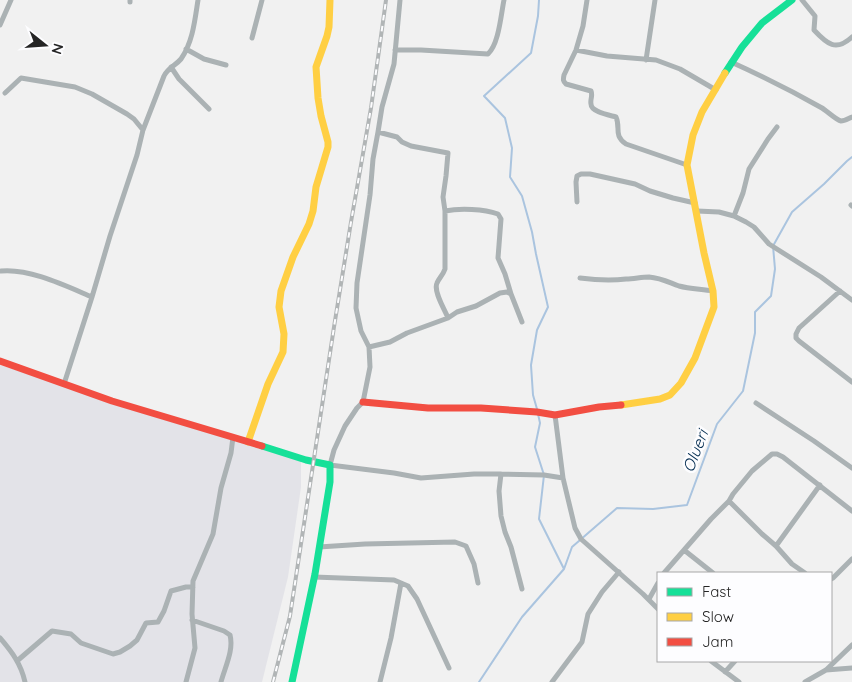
<svg xmlns="http://www.w3.org/2000/svg" width="852" height="682" viewBox="0 0 852 682" font-family="Quicksand,sans-serif">
  <style>
    .built { fill: #e3e3e8 }
    .lines { fill: none; stroke-linecap: round; stroke-linejoin: round }
    .stream { stroke: #aac4df; stroke-width: 2 }
    .street { stroke: #abb2b4; stroke-width: 5 }
    .fast { stroke: #16e098; stroke-width: 7 }
    .slow { stroke: #ffcf43; stroke-width: 7 }
    .jam { stroke: #f24e42; stroke-width: 7 }
    .rail-casing { stroke: #b1b5b6; stroke-width: 4 }
    .rail { stroke: #fdfdff; stroke-width: 2; stroke-dasharray: 5.5; stroke-linecap: butt }
    .labels { text-anchor: middle; dominant-baseline: central; stroke-width: 5; stroke-linejoin: round; paint-order: stroke }
    .water-label { font-size: 16px; font-style: italic; fill: #032c50; stroke: #fdfdff }
  </style>
  <rect width="100%" height="100%" fill="#f1f1f1"/>
  <path class="built" d="M0 365 301 460V487L288 577 262 682H0Z"/>
  <g class="lines">
    <path class="stream" d="M537 409 533 395 531 365 537 330 548 307 536 254 532 232 522 196 510 177 512 148 505 118 484 96 531 53 538 16 539 0
      M538 414 540 423 535 447 544 475 539 519 564 569
      M479 682 522 617 564 569 572 547 617 508 653 509 687 505 717 424 743 391 755 333V312L771 296 775 269 773 246 792 212 824 184 847 161 852 157"/>
    <path class="street" d="M400 0 394 64 382 107 378 132 373 159 370 195 357 283 356 308 361 331 369 347 370 367 363 402 357 408 345 426 334 450 330 465 394 473 421 478 474 474H501L544 475 563 478
      M587 0 583 26 576 50 564 75C563 80 563 81 566 84L591 91C593 96 590 99 591 104 591 112 609 115 616 117 621 128 613 135 626 144L687 165
      M802 0 815 16 814 30C827 44 836 52 852 37
      M130 2V0
      M0 25 11 0
      M252 38 262 0
      M186 49 204 59 226 65
      M395 50H421L488 54C499 44 501 14 504 0
      M576 50 607 56 656 60 680 69 716 90
      M646 60 655 0
      M731 62C762 76 792 91 822 108 827 111 836 120 841 121 845 121 849 118 852 117
      M171 67 179 79 209 109
      M5 93 21 78 75 87 92 94 127 114 134 119 143 130
      M378 132 397 137 402 142 411 146 448 153 446 176 443 197 445 211V269C443 275 439 278 437 283 433 291 445 310 448 318
      M577 202 576 182 577 176 581 174H590L635 184 650 191 673 198 695 203
      M851 205 852 206
      M445 211C460 208 484 209 498 214L501 219 498 258 505 274 511 294
      M697 211 719 212 734 216 746 222 754 227 769 244 821 277 852 300
      M734 216 743 193 749 169 768 139 777 127
      M1 271C29 268 66 286 92 297
      M580 278C595 280 611 281 626 279 634 279 641 277 649 277 661 278 668 282 679 286 690 289 702 289 713 291
      M840 291 799 328 796 334V338L799 341 852 382
      M369 347 390 342 407 333 448 318 457 312 476 306 500 293 507 292 511 294 522 322
      M64 384 92 297 110 236 137 155 143 130 164 76C168 68 175 66 181 59 193 42 195 19 198 0
      M756 403 814 441 852 468
      M555 415 563 478 575 528 581 539 643 594 658 609
      M501 474 499 491 501 516 505 532 511 547 522 589
      M729 501 762 534 776 546 792 564 805 573
      M776 546 820 485
      M319 547 365 544 455 542 466 546 474 564 478 583
      M684 550 713 573
      M664 573 711 519 729 501 733 494 752 471 772 454H777L783 457 852 511
      M314 577 394 580 408 586 417 599 449 668
      M831 579 833 578 852 559
      M649 599 658 583
      M192 620 224 631 230 635C234 650 225 667 221 682
      M0 638C12 652 21 664 25 682
      M17 661 52 631 71 634 81 643 113 654 120 652 130 646 137 640 146 623 158 622 164 611 171 591 186 587H193
      M711 661 739 682
      M826 670 852 668
      M725 672 735 661
      M186 682 195 648 192 614 193 581 213 534 221 488 231 453 233 437
      M380 682 391 638 401 583
      M552 682 582 642 588 614 602 592 619 572
      M805 682 826 670 852 645"/>
    <path class="fast" d="M725 73 742 47 762 23 792 0
      M262 446 306 460 330 465V482L315 574 292 682"/>
    <path class="slow" d="M621 405 660 399 670 395 681 383 695 358 714 307 713 291 704 253 687 165 693 135 702 112 725 73
      M248 442 268 384 283 352 284 334 279 307 281 291 293 257 309 224 313 211 316 187 328 147V142L321 116 318 98 316 67 327 36 329 27 330 0"/>
    <path class="jam" d="M0 361 112 401 262 446
      M363 402 428 408H481L537 412 555 415 599 407 621 405"/>
    <g class="rail-casing">
      <path id="rail" d="M273 682 290 616 334 327 351 222 371 108 386 0"/>
    </g>
    <use href="#rail" class="rail"/>
  </g>
  <g class="labels">
    <g class="water-label">
      <text transform="translate(695 451) rotate(-69)">Olueri</text>
    </g>
  </g>
  <rect x="657" y="572" width="175" height="90" fill="#fdfdff" stroke="#a7a7a8"/>
  <rect x="667" y="588" width="25" height="8" fill="#16e098" stroke="#a7a7a8"/>
  <text x="702" y="597" font-size="15" fill="#252525">Fast</text>
  <rect x="667" y="613" width="25" height="8" fill="#ffcf43" stroke="#a7a7a8"/>
  <text x="702" y="622" font-size="15" fill="#252525">Slow</text>
  <rect x="667" y="638" width="25" height="8" fill="#f24e42" stroke="#a7a7a8"/>
  <text x="702" y="647" font-size="15" fill="#252525">Jam</text>
  <g transform="translate(45 45) rotate(107)" stroke="#fdfdff" stroke-width="4" paint-order="stroke">
  <path d="M0-4L9 19L0 12L-9 19Z" fill="#252525"/>
  <text y="-8" font-size="14" font-weight="bold" text-anchor="middle" fill="#252525">N</text>
  </g>
</svg>
